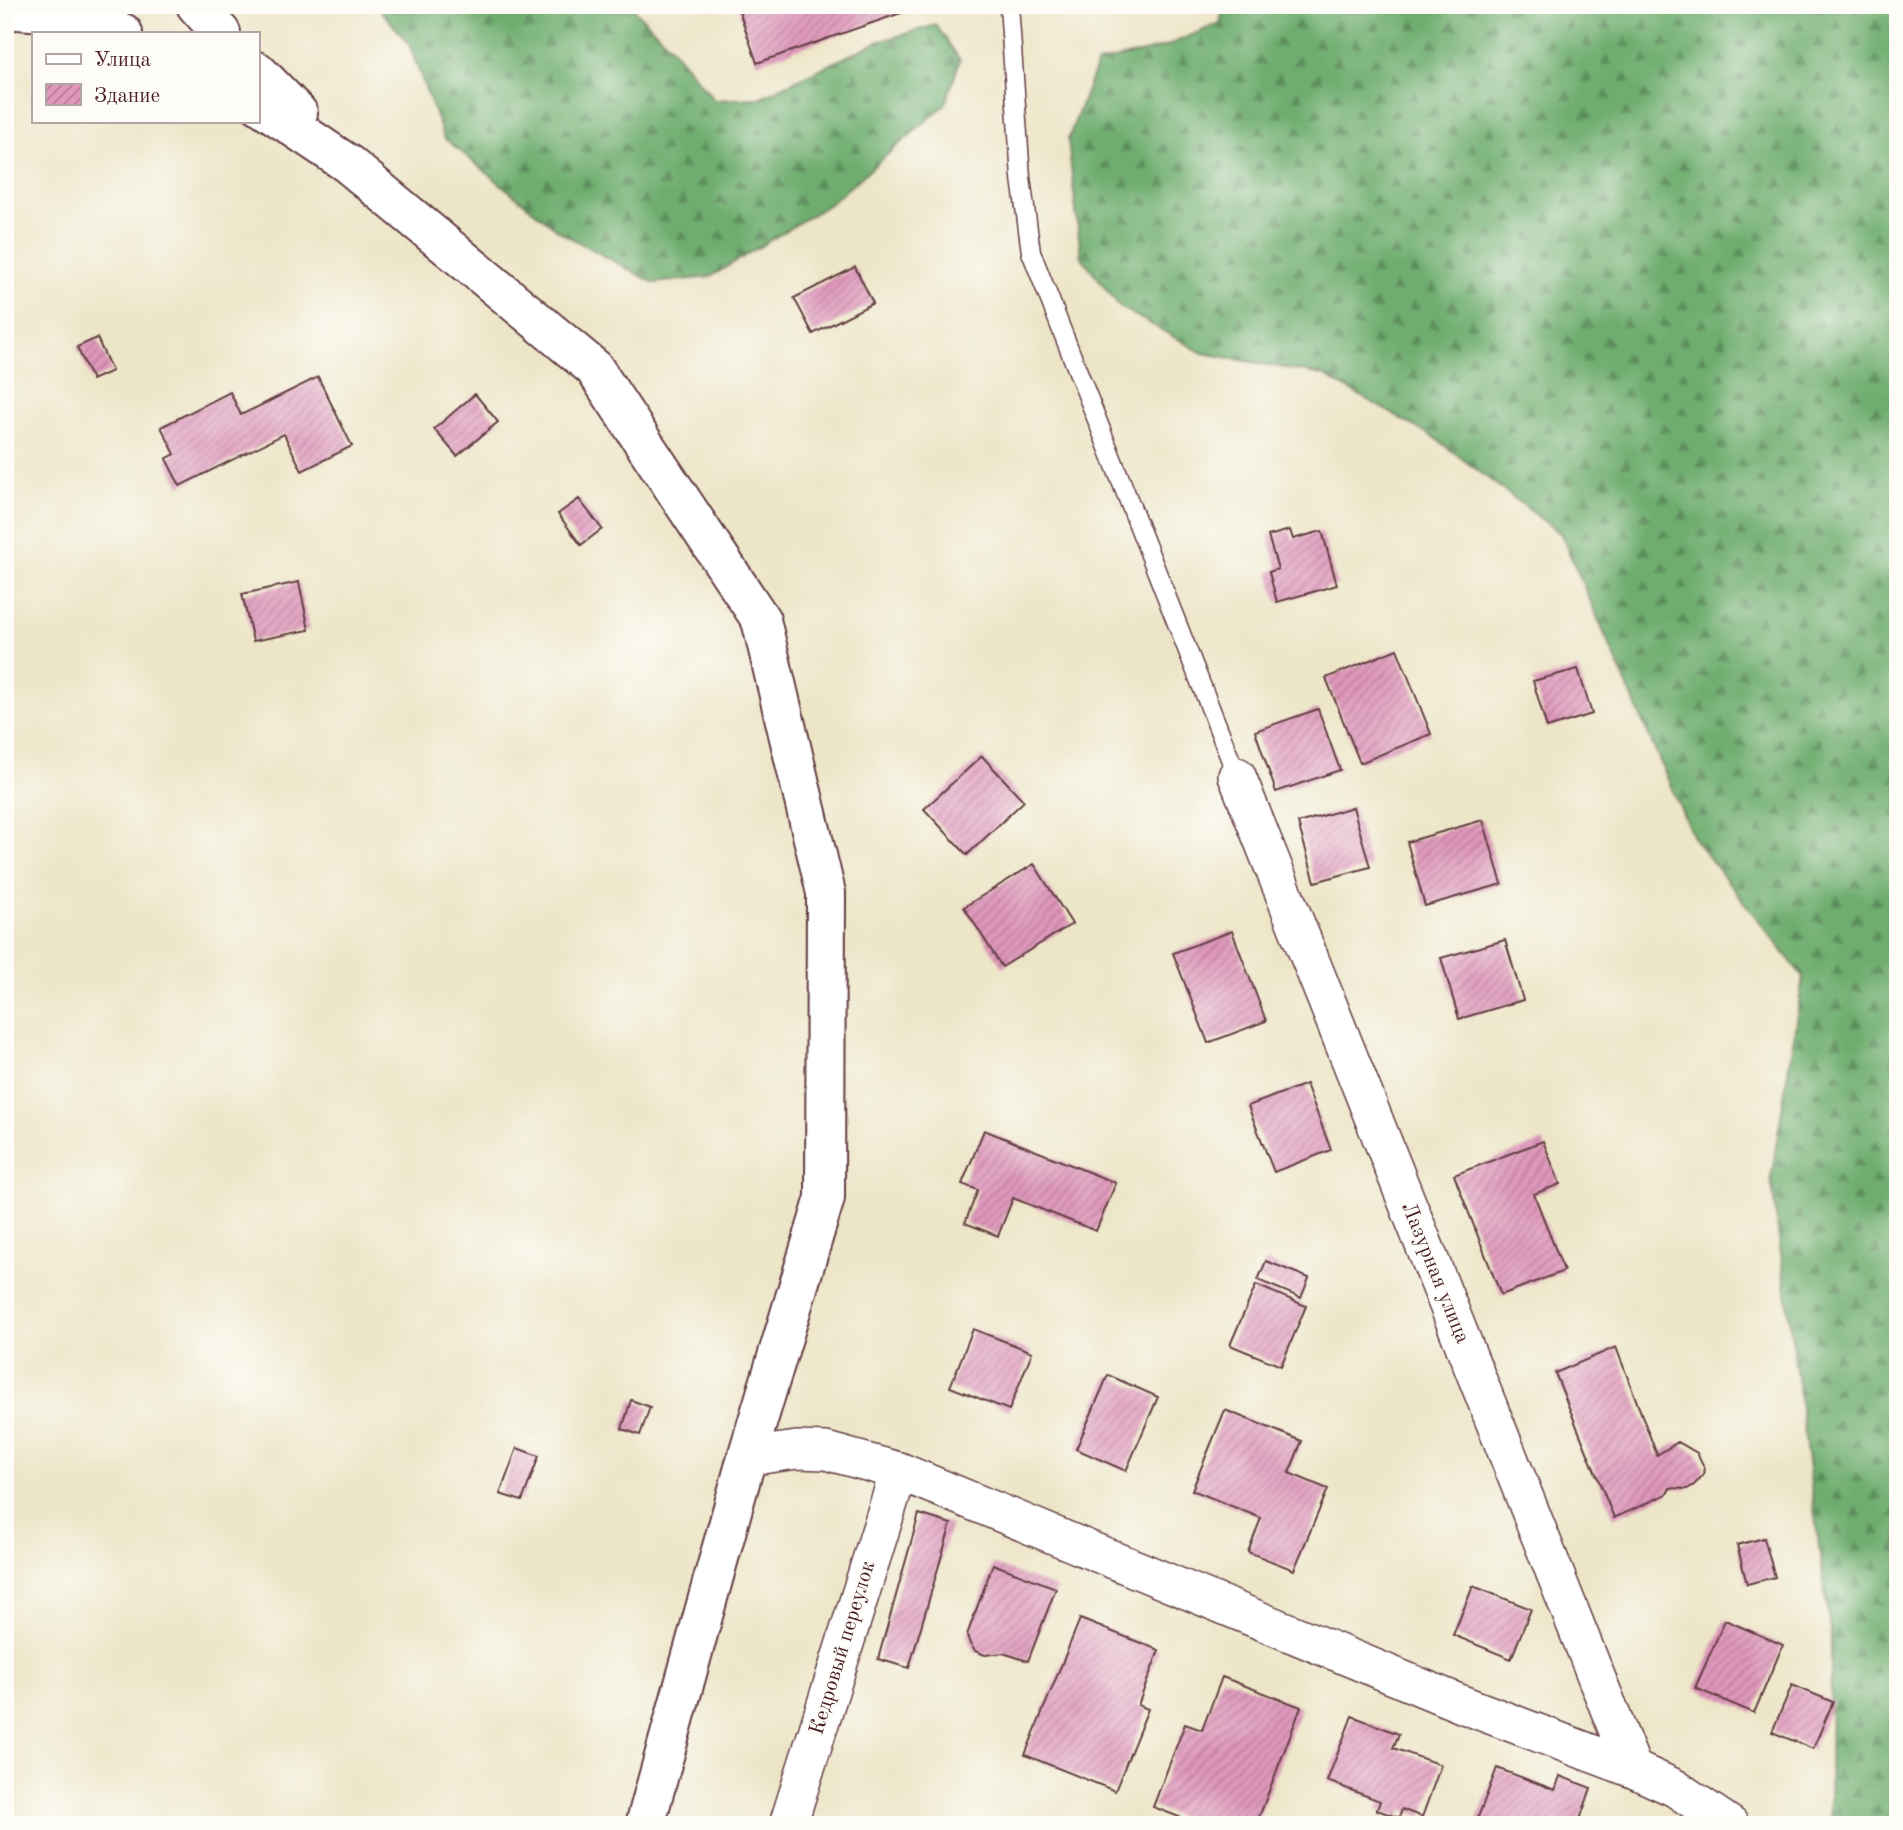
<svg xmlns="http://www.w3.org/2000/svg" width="1903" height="1830" viewBox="0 0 1903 1830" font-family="'Old Standard TT',serif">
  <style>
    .forest { fill: url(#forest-firs); stroke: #5c664c; stroke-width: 2 }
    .building { fill: url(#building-hatch) }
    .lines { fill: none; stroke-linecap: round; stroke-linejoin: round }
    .service-casing { stroke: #623d42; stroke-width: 21 }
    .minor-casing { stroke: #623d42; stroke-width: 40 }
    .trunk-casing { stroke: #623d42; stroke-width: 42 }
    .service { stroke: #fff; stroke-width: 18 }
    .minor { stroke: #fff; stroke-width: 37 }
    .trunk { stroke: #fff; stroke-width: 38 }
    .labels { text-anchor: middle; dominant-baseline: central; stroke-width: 5; stroke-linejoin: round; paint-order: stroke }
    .street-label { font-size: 21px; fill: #4a1f2b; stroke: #fdfcf7 }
  </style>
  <defs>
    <pattern id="forest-firs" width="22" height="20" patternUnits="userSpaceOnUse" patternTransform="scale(1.75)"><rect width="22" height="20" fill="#6ead6e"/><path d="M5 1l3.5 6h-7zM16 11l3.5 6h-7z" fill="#5c8c5b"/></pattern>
    <pattern id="building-hatch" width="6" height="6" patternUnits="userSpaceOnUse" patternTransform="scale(1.75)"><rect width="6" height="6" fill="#df98bb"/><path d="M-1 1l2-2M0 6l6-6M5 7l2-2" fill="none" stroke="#b77b98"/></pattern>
  </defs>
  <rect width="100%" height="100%" fill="#fdfcf7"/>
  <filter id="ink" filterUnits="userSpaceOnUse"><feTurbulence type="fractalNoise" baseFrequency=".0143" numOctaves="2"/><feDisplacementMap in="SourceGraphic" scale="14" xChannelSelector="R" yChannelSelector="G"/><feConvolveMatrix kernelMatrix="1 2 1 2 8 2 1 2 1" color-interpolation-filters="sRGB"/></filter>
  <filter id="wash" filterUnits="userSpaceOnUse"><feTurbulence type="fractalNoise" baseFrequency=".00686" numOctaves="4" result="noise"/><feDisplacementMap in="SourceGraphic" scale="28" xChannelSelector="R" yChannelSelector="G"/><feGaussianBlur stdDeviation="1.57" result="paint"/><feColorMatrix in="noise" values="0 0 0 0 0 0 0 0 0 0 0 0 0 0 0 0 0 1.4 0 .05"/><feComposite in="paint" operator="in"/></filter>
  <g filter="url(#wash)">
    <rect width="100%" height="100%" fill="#ede5c7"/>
    <path class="forest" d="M376 5H630L669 45 714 100 759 98 877 42 936 25 960 60 945 105 831 203 710 277 654 283 560 232 444 138 408 42Z
      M1224 5H1898V1825H1830L1831 1638 1771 1178 1803 977 1693 837 1561 534 1435 438 1323 375 1203 353 1120 307 1081 256 1068 140 1097 63 1164 47 1220 23Z"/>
    <g id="blocks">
      <path class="building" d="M737 5H921V6L757 63Z
        M855 267 873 303 813 334 794 298Z
        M97 338 112 371 92 380 77 347Z
        M318 377 352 446 302 471 284 434 180 486 166 459 175 454 161 427 230 392 241 415Z
        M475 394 498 422 457 456 434 429Z
        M579 499 602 529 581 545 558 514Z
        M1290 530 1293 539 1322 531 1337 585 1277 602 1269 572 1278 569 1268 536Z
        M299 582 309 630 253 641 242 594Z
        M1397 649 1431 734 1360 763 1326 678Z
        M1578 669 1592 714 1547 728 1533 681Z
        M1318 709 1340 770 1276 792 1255 731Z
        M982 756 1024 801 967 855 924 809Z
        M1353 807 1370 867 1315 882 1298 823Z
        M1483 820 1502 884 1425 906 1407 842Z
        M1034 864 1072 924 1002 967 964 907Z
        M1232 931 1266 1021 1208 1043 1173 953Z
        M1505 940 1523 1000 1459 1019 1441 958Z
        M1306 1084 1331 1150 1274 1172 1248 1106Z
        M984 1130 1116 1183 1096 1231 1013 1198 998 1236 965 1223 978 1190 962 1184Z
        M1543 1141 1560 1184 1534 1194 1564 1271 1501 1295 1454 1175Z
        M1266 1261 1309 1278 1301 1298 1258 1280Z
        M1256 1285 1306 1306 1281 1366 1230 1345Z
        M973 1329 1032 1352 1009 1410 950 1387Z
        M1616 1347 1657 1455 1678 1442 1697 1453 1704 1467 1703 1475 1694 1485 1687 1489 1670 1488 1667 1494 1614 1518 1555 1373Z
        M1108 1375 1158 1397 1126 1471 1076 1449Z
        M631 1400 650 1407 640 1435 622 1429Z
        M1225 1410 1302 1441 1289 1473 1328 1489 1294 1570 1248 1552 1261 1518 1192 1490Z
        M517 1448 539 1456 522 1501 500 1494Z
        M919 1514 951 1524 909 1668 878 1659Z
        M1764 1538 1775 1577 1747 1584 1737 1545Z
        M993 1564 1056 1588 1028 1661 1003 1653 985 1655 975 1651 970 1644 967 1635Z
        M1473 1586 1531 1609 1511 1659 1453 1635Z
        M1080 1619 1159 1650 1138 1705 1148 1709 1115 1791 1025 1755Z
        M1725 1620 1783 1645 1754 1713 1695 1688Z
        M1222 1677 1301 1707 1256 1825H1200L1153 1807 1185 1724 1202 1730Z
        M1792 1685 1833 1702 1813 1749 1772 1732Z
        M1352 1716 1399 1734 1393 1748 1441 1765 1422 1817 1402 1809 1399 1818 1377 1810 1380 1801 1327 1781Z
        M1497 1768 1555 1790 1560 1776 1591 1788 1578 1825H1475Z"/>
    </g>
  </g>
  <g filter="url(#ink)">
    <use href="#blocks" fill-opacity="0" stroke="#623d42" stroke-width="2"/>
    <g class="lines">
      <g class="service-casing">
        <path id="service" d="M1009 5 1021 178 1031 252 1237 776"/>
      </g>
      <g class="minor-casing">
        <path id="minor" d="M1237 776 1633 1769
          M747 1457 797 1450 826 1451 899 1471 1464 1705 1633 1769 1675 1788 1730 1825
          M788 1825 899 1471"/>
      </g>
      <g class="trunk-casing">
        <path id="trunk" d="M196 5 221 33
          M5 9 71 14 123 33
          M257 71 298 113
          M257 103 348 164 594 368 761 620 826 893 825 1198 747 1457 645 1825"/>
      </g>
      <use href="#service" class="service"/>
      <use href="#minor" class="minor"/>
      <use href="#trunk" class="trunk"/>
    </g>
  </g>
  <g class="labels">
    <g class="street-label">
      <text transform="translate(1435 1273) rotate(68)">Лазурная улица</text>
      <text transform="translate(843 1648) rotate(-73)">Кедровый переулок</text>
    </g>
  </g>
  <rect width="1903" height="1830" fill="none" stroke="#fdfcf7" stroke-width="28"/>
  <rect x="32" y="32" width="228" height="91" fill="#fdfcf7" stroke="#b5a4a5" stroke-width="2"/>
  <rect x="46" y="54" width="35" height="10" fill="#ffffff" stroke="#b5a4a5" stroke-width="2"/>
  <text x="94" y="66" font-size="21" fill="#4a1f2b">Улица</text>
  <rect x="46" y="84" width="35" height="21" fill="url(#building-hatch)" stroke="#b5a4a5" stroke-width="2"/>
  <text x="94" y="102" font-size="21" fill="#4a1f2b">Здание</text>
</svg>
